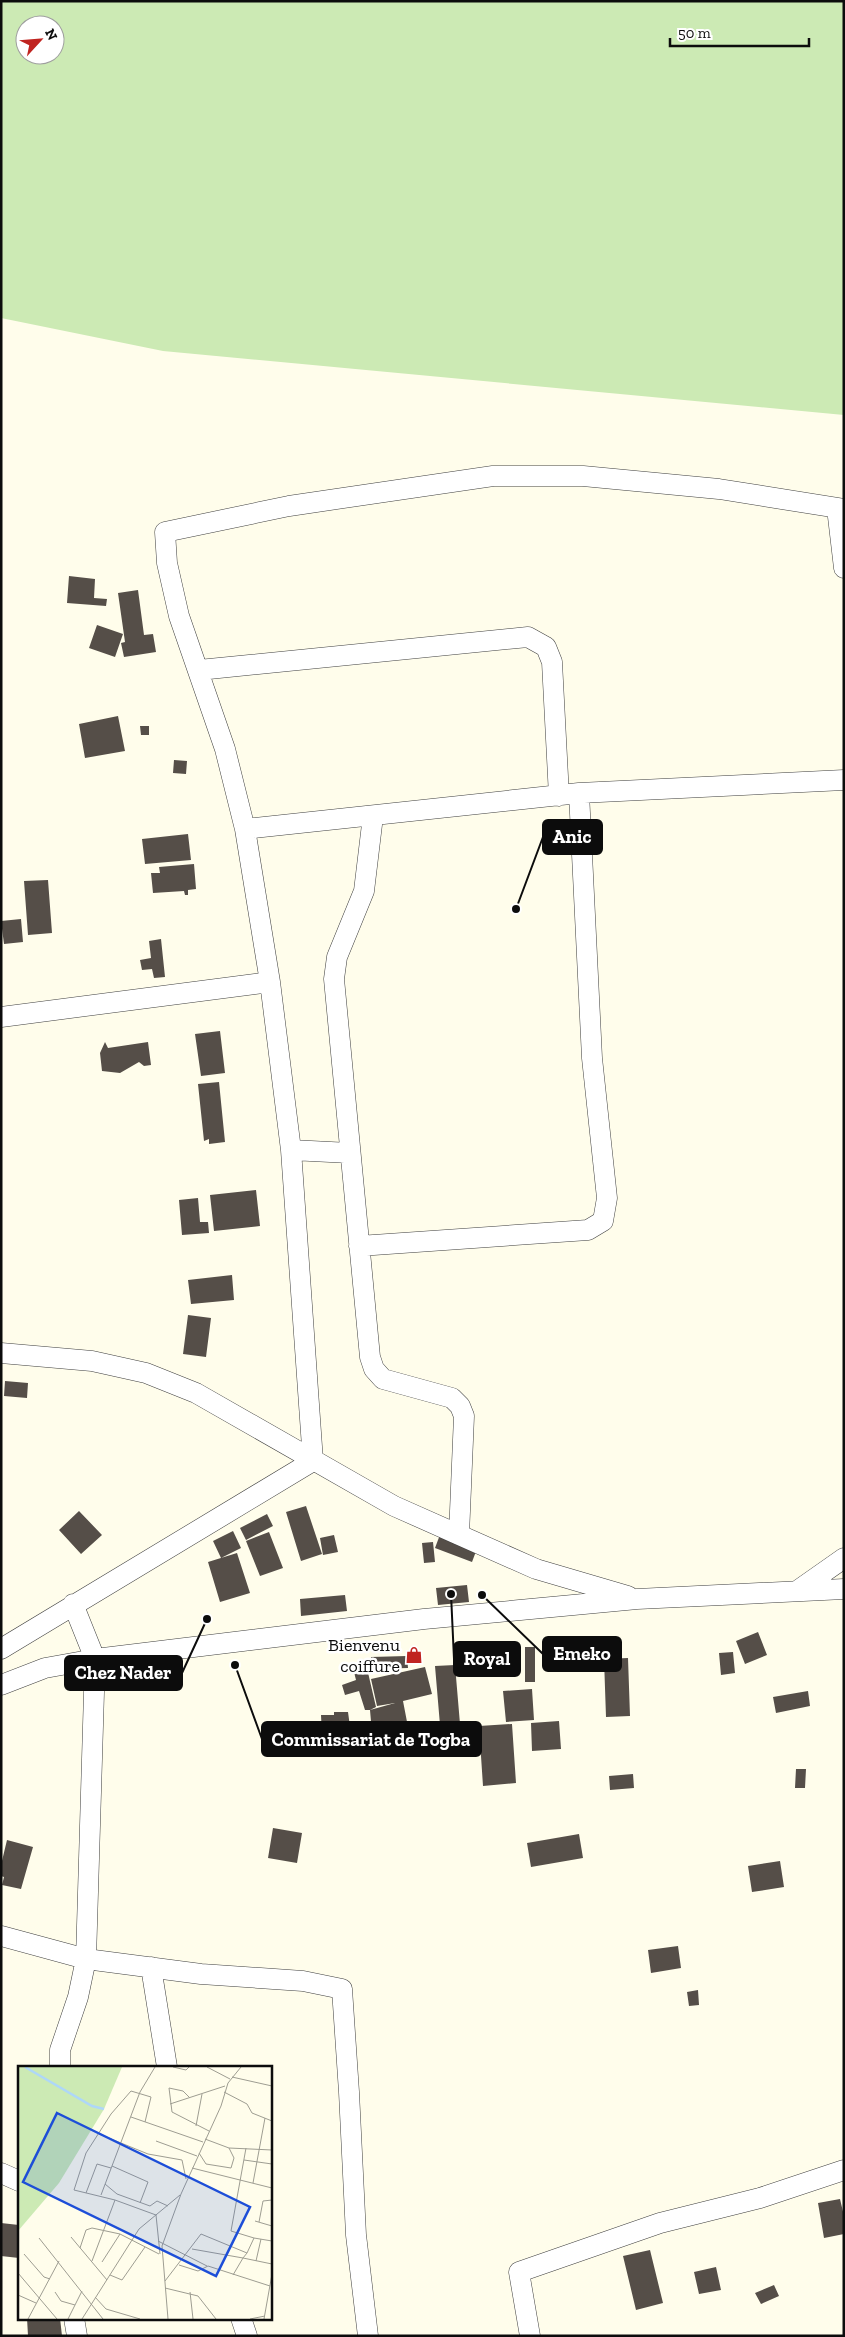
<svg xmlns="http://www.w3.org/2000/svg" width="845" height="2337" viewBox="0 0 845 2337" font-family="'Zilla Slab',serif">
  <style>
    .green { fill: #cceab4; fill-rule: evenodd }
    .building { fill: #554e48 }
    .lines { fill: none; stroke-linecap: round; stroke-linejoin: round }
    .minor-casing { stroke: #3f3f3f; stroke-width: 21 }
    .minor { stroke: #fff; stroke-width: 20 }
    .labels { text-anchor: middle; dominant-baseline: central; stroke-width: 5; stroke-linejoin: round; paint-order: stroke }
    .poi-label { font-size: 18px; fill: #0c0c0c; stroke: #fff; text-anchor: end }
    .inset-river { fill: none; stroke: #aed7f8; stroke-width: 2.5 }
    .inset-road { fill: none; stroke: #9e9d92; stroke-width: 1 }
    .view { fill: #1d4ed8; fill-opacity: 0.15; stroke: #1d4ed8; stroke-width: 2.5 }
    .inset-edge { fill: none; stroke: #0c0c0c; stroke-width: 2.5 }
    .leader { fill: none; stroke: #0c0c0c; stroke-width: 2 }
    .callout-dot { fill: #0c0c0c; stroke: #fff; stroke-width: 2 }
    .callout { fill: #0c0c0c; stroke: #0c0c0c; stroke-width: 2 }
    .callout-label { font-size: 19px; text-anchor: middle; font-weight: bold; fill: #fff }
  </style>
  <rect width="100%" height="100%" fill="#fffdeb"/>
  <path class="green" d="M1 1H844V415L163 351 1 318ZM25 25H55V55H25Z"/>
  <path class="building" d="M69 576 95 579 94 598 107 599 106 606 67 603Z
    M138 590 144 635 153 634 156 652 124 657 121 643 125 642 118 593Z
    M97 625 123 634 115 657 89 648Z
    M118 716 125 751 85 758 79 724Z
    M140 726H149V735H141Z
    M174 760 187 761 186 774 173 773Z
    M188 834 191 860 145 864 142 839Z
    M194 864 196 889 188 890V895H185L184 891 153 893 151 873H160L159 867Z
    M48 880 52 933 28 935 24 881Z
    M21 919 23 942 4 944 1 921Z
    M161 939 165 977 154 978 152 969 142 970 140 960 151 958 149 941Z
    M220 1031 225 1073 201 1076 195 1034Z
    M105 1042 108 1048 148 1042 151 1065 144 1066 139 1062 120 1073 102 1071 100 1053Z
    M219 1082 225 1142 209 1144V1139L204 1141 198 1084Z
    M256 1190 260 1226 214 1231 210 1195Z
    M198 1198 200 1222H208L209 1233 182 1235 179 1200Z
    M232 1275 234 1300 191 1304 188 1280Z
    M188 1315 211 1318 206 1357 183 1354Z
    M5 1381 28 1383 27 1398 4 1396Z
    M306 1506 322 1554 301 1561 286 1512Z
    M79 1511 102 1535 81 1554 59 1530Z
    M267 1514 273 1526 246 1540 240 1528Z
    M233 1531 241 1548 221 1558 213 1541Z
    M269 1532 283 1568 260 1576 246 1541Z
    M441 1532 478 1546 472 1562 435 1548Z
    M334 1535 338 1552 323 1555 320 1538Z
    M433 1542 435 1562 424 1563 422 1543Z
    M237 1553 250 1593 220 1602 208 1562Z
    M467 1585 469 1602 438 1605 436 1588Z
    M345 1595 347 1611 301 1616 300 1599Z
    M758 1632 767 1655 745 1664 736 1641Z
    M525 1647H535V1682H525Z
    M733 1652 735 1673 721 1675 719 1653Z
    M407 1656 408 1668 371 1669V1657Z
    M628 1658 630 1716 606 1717 604 1659Z
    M366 1664 376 1707 370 1710 395 1703 377 1706 371 1679 425 1667 432 1694 403 1701 408 1727 372 1733 370 1710H365L359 1691 345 1695 342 1685 356 1680 353 1668Z
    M455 1665 460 1724 440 1725 435 1666Z
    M532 1689 534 1720 506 1722 503 1691Z
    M808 1691 810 1706 776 1713 773 1697Z
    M334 1712H348L351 1734 322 1736 321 1715H334Z
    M559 1721 561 1749 532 1751 531 1723Z
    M512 1724 516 1783 483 1786 479 1726Z
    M796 1769H806L805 1788H795Z
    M633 1774 634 1788 610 1790 609 1776Z
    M273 1828 302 1833 297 1863 268 1858Z
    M579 1834 583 1858 531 1867 527 1843Z
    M7 1840 33 1847 21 1889 2 1885 4 1877 1 1876V1865Z
    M780 1861 784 1887 752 1892 748 1866Z
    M678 1946 681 1968 651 1973 648 1950Z
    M698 1990 699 2005 689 2006 687 1992Z
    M840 2199 844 2216V2234L824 2238 818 2203Z
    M1 2223 19 2225V2258L1 2256Z
    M650 2250 663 2303 636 2310 623 2256Z
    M716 2267 721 2290 699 2294 694 2272Z
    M774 2285 779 2296 761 2304 755 2293Z
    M27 2318H60L62 2336H28Z"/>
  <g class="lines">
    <g class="minor-casing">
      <path id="minor" d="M837 508 844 568
        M199 670 528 637 546 647 552 662 559 796
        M373 816 364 891 337 957 334 979 370 1357 374 1369 383 1379 452 1398 460 1406 464 1416 459 1535
        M245 829 579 793 844 780
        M1 1017 270 982
        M291 1150 350 1153
        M359 1246 588 1230 603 1221 607 1198 592 1058 579 793
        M1 1353 92 1361 146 1373 196 1393 394 1506 536 1569 628 1596
        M797 1591 844 1558
        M1 1649 313 1461 291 1150 270 982 245 829 225 749 179 616 167 563 165 532 289 506 493 476H583L719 489 844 509
        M1 1685 45 1668 95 1659 424 1619 637 1599 844 1589
        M1 1936 86 1959 201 1974 303 1981 342 1989 349 2092 356 2235 368 2336
        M151 1967 167 2067
        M60 2067V2050L78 1997 86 1959 95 1659 73 1604
        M1 2173 19 2181
        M74 2318 77 2336
        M241 2318 247 2336
        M530 2336 519 2272 660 2223 760 2198 844 2170"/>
    </g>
    <use href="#minor" class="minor"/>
  </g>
  <defs>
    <g id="shop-bare" transform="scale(1.35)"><path d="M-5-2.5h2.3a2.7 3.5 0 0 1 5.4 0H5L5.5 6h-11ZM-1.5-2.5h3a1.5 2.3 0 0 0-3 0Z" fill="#c02420" stroke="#fff" stroke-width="2.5" paint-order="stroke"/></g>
  </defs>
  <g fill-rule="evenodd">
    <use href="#shop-bare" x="414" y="1655"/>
  </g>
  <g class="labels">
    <g class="poi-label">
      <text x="400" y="1645">Bienvenu<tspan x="400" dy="21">coiffure</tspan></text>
    </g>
  </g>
  <g transform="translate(18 2066)">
    <rect width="254" height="254" fill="#fffdeb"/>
    <path d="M0 1H104L86 43 41 117 0 165Z" fill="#cceab4"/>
    <path class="inset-river" d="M7 1 74 40 86 43"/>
    <path class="inset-road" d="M155 1 168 4 171 1M189 1 212 13M214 11 254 20M206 26 229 38 234 47 254 55M172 32 165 25 151 22 154 46 191 65M152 38 207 20M113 51 185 76M127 56 133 31 113 25 93 48 68 87 56 124 97 134 138 149 142 188M178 60 184 28M81 68 130 88 164 94 168 113M187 73 211 82 254 84M138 75 179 90M228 82 213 165 236 172M181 87 188 98 213 102 216 92 211 82M226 94 254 98M94 100 130 116 122 137M174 102 254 122M235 117 247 52M87 118 99 128 132 140 139 135 150 140M68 127 79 98 93 102M83 129 122 26 137 1M237 155 254 160M241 156 245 135 254 134M53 171 89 214M21 172 85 253M140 175 189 200M62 182 68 164 74 162 102 168 141 188M174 183 225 192 229 187M6 188 26 211 32 213M74 195 97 134M238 195 243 173M84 196 102 168M161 199 180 205 190 200 252 220M0 207 39 253M92 209 104 214 127 181M215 209 225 192 254 198M147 215 183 168 229 187 236 172 254 175M147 222 180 230 198 253M37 226 43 235 57 239M172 226 175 253M0 229 18 237M77 231 88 243 122 253M10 253 41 195M50 253 64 225M64 253 121 163 162 129M150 253 144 180 163 128 203 40 210 17 223 1M232 253 247 250M246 253 254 208"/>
    <path class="view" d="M39 47 232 141 198 210 5 116Z"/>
    <rect width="254" height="254" class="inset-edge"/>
  </g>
  <path class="leader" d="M516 909L543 837M482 1595L543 1654M451 1594L454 1659M207 1619L182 1673M235 1665L262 1739"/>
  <g class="callout-dot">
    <circle cx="516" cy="909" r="5"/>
    <circle cx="482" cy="1595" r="5"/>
    <circle cx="451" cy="1594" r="5"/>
    <circle cx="207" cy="1619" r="5"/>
    <circle cx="235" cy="1665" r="5"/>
  </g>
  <g class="callout">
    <rect x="543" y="820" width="59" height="34" rx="5"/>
    <rect x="543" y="1637" width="78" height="34" rx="5"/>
    <rect x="454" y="1642" width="66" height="34" rx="5"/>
    <rect x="65" y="1656" width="117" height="34" rx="5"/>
    <rect x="262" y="1722" width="219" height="34" rx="5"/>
  </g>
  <g class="callout-label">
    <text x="572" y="843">Anic</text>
    <text x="582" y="1660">Emeko</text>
    <text x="487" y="1665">Royal</text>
    <text x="123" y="1679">Chez Nader</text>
    <text x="371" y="1746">Commissariat de Togba</text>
  </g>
  <rect width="845" height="2337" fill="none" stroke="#0c0c0c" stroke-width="5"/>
  <g transform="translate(40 40) rotate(64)"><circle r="24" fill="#ffffff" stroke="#9e9e9e"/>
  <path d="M0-4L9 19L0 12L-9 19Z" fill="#c02420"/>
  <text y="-8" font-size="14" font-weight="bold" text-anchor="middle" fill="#0c0c0c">N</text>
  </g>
  <path d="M670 38v8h139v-8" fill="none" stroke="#0c0c0c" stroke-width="2.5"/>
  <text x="678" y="38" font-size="15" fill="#0c0c0c" stroke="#ffffff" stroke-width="4" paint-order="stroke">50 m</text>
</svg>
